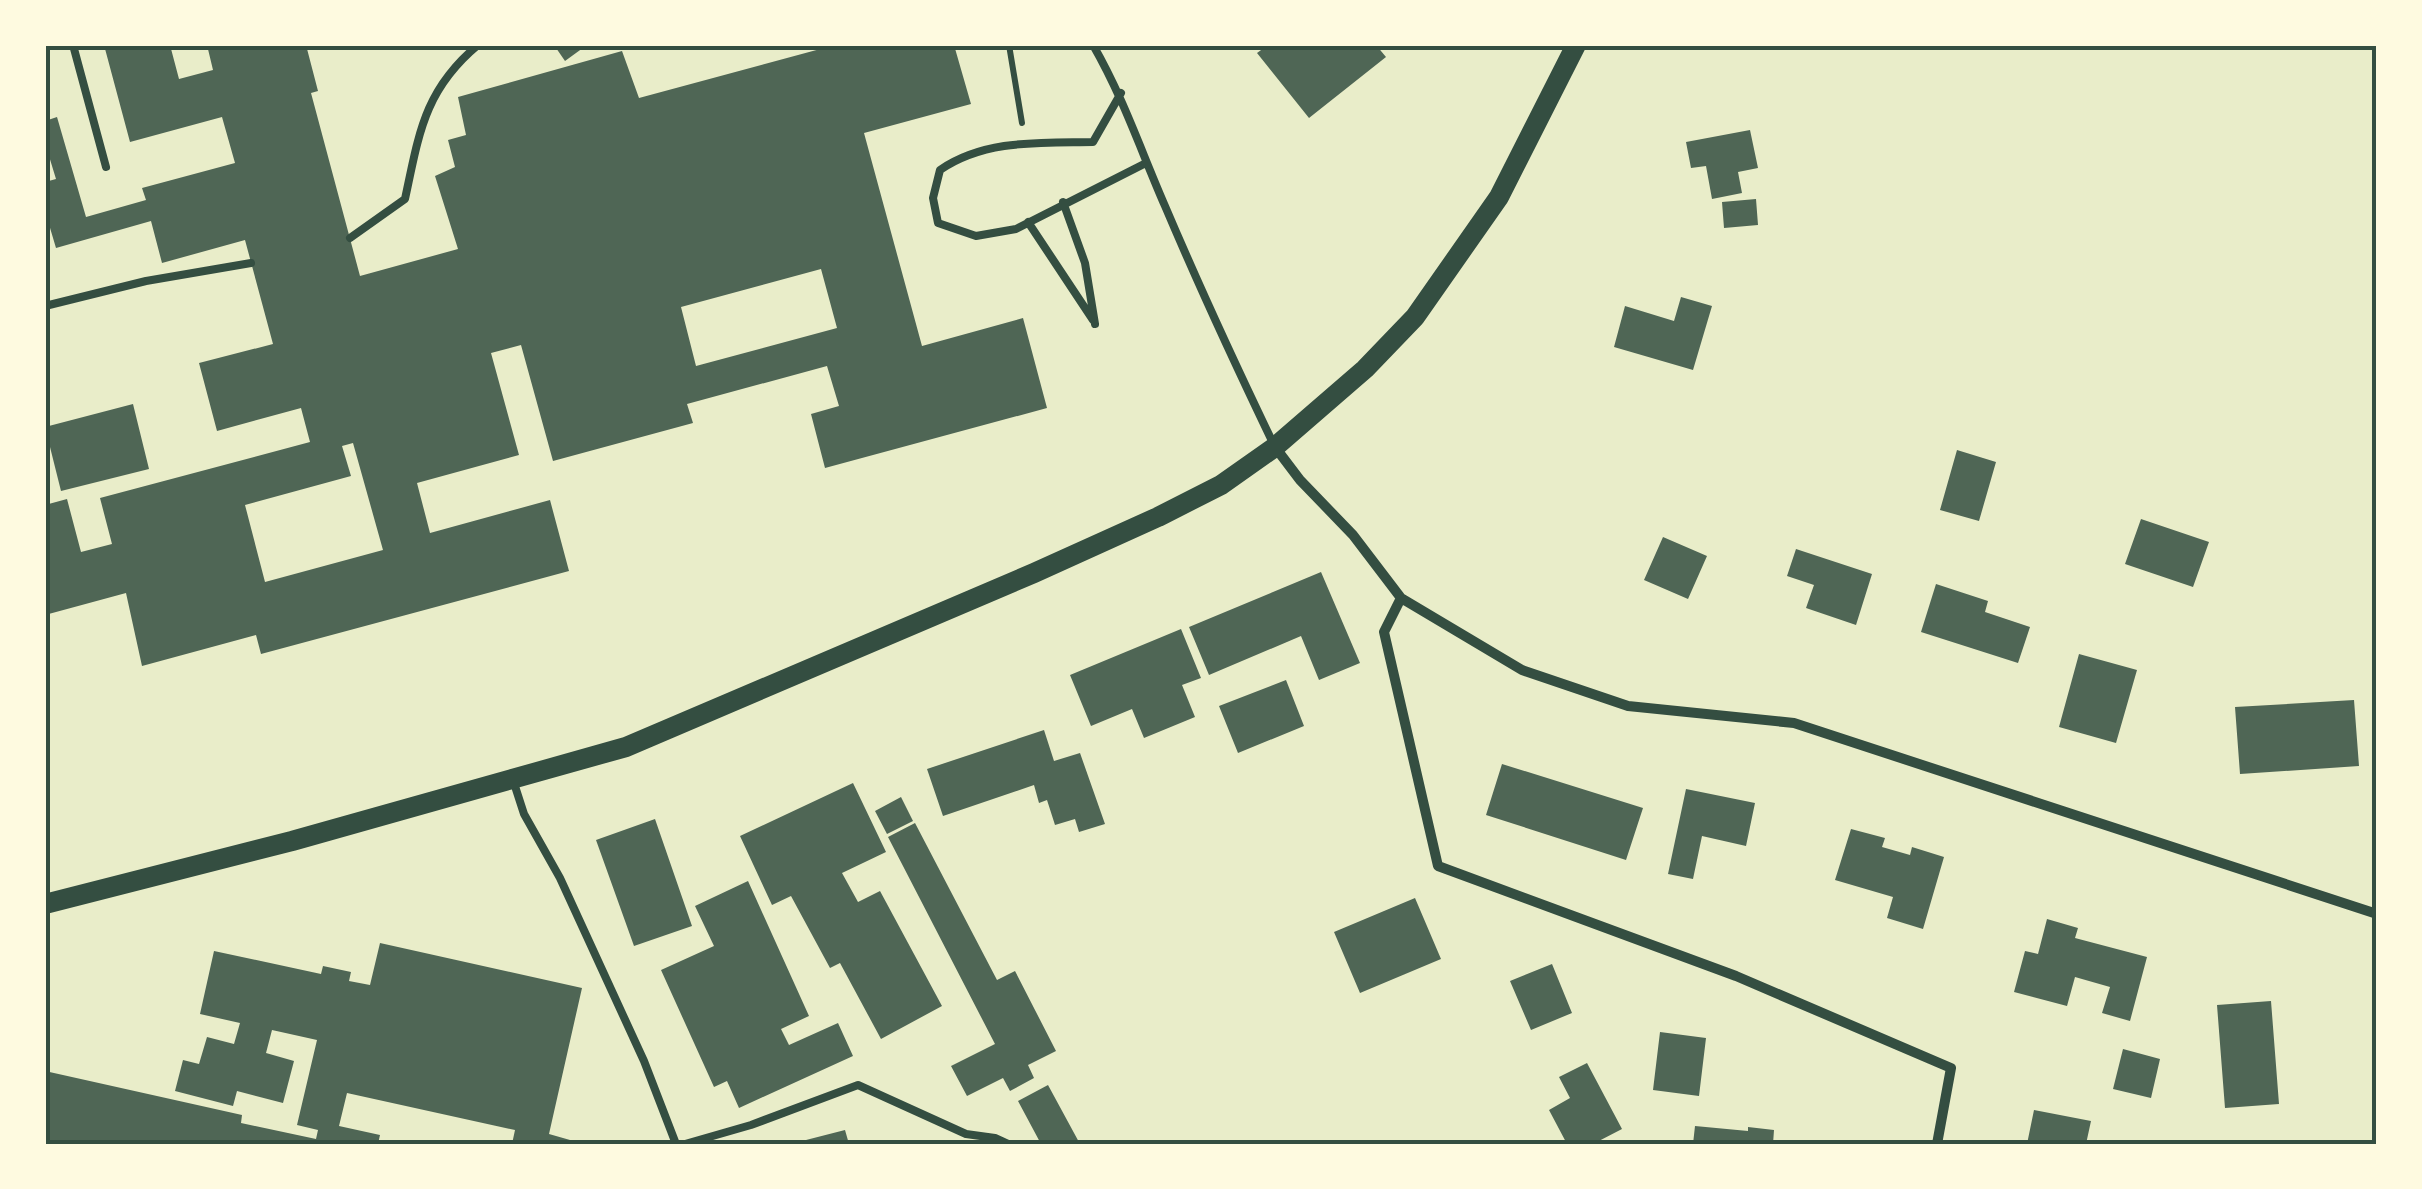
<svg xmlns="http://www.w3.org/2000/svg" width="2422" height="1189" viewBox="0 0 2422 1189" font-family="'DM Sans',sans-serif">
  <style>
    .building { fill: #4f6655; fill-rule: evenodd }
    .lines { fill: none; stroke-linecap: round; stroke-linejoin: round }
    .path { stroke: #344e41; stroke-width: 6 }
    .service { stroke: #344e41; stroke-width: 8 }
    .minor { stroke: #344e41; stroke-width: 10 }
    .secondary { stroke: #344e41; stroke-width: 20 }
    .neatline { fill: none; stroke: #344e41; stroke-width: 4 }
  </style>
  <rect width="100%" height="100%" fill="#e9edc9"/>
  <path class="building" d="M104 45H170L179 79 213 70 207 45H306L318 91 311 93 360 276 458 249 435 176 455 167 448 140 466 135 458 97 622 51 639 98 835 45H954L971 104 864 133 922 346 1023 318 1047 408 825 468 811 414 839 406 827 366 687 404 693 423 553 461 521 345 491 353 519 455 417 483 430 533 550 500 569 571 261 654 256 635 142 666 126 593 45 615V505L67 499 81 552 112 544 100 498 310 442 301 408 217 431 199 363 273 344 245 240 162 263 151 221 56 248 45 211V182L56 179 45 143V121L57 117 86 217 146 200 142 188 235 163 222 117 130 142ZM821 269 837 328 696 366 681 307ZM353 443 383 550 265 582 245 505 351 476 342 446Z
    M554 45H587L565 61Z
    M1268 45H1376L1386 57 1309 118 1257 53Z
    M1750 130 1758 168 1738 172 1742 193 1712 199 1706 166 1691 168 1686 142Z
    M1756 199 1758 225 1724 228 1722 202Z
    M1681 297 1712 306 1693 370 1614 347 1625 306 1674 321Z
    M133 404 149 469 61 491 45 427Z
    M1957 450 1996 462 1979 521 1940 510Z
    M2141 519 2209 542 2193 587 2125 564Z
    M1663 537 1707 556 1688 599 1644 580Z
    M1796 549 1872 574 1856 625 1806 608 1814 585 1787 576Z
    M1321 572 1360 663 1319 680 1301 636 1209 675 1189 627Z
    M1936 584 1988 601 1985 612 2030 627 2018 663 1921 632Z
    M1181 629 1201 678 1182 685 1195 717 1144 738 1132 709 1091 726 1070 675Z
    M2079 654 2137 670 2116 743 2059 727Z
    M1286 680 1304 726 1238 753 1219 706Z
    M2354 700 2359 766 2240 774 2235 707Z
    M1044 730 1054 761 1080 753 1105 824 1079 832 1075 819 1055 825 1047 800 1039 803 1034 785 943 816 927 769Z
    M1502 764 1643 808 1626 860 1486 815Z
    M853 783 886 852 842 873 858 902 880 891 942 1006 881 1039 840 963 830 968 791 896 772 905 740 836Z
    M1686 789 1755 803 1746 846 1702 836 1693 879 1668 874Z
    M901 797 913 821 887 834 875 811Z
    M655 819 692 926 634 946 596 840Z
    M915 823 997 980 1015 971 1056 1051 1028 1065 1034 1078 1010 1091 1003 1078 967 1096 951 1066 995 1044 888 837Z
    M1851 829 1885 838 1882 847 1910 855 1912 847 1944 857 1923 929 1887 918 1893 897 1835 880Z
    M748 881 809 1016 781 1029 789 1045 838 1023 853 1056 739 1108 727 1081 714 1087 661 970 714 946 695 906Z
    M1415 898 1441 959 1360 993 1334 932Z
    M2047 919 2078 928 2075 938 2147 957 2130 1021 2102 1013 2110 987 2075 977 2067 1006 2014 992 2025 951 2038 954Z
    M380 943 582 988 549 1134 584 1144H512L515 1130 347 1093 339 1126 380 1135 378 1144H45V1071L242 1115 241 1123 316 1139 318 1130 297 1125 317 1040 272 1030 266 1053 294 1061 283 1103 237 1091 233 1106 175 1091 183 1060 199 1064 207 1037 234 1044 240 1023 200 1014 214 951 321 974 323 966 351 972 349 981 370 985Z
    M1552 964 1572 1013 1531 1030 1510 981Z
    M2271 1001 2279 1104 2225 1108 2217 1005Z
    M1660 1032 1706 1038 1699 1096 1653 1090Z
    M2123 1049 2160 1059 2151 1098 2113 1089Z
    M1587 1063 1622 1129 1593 1144H1567L1549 1110 1570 1098 1559 1077Z
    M1048 1085 1080 1144H1041L1018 1101Z
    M2034 1110 2091 1121 2086 1144H2027Z
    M1695 1126 1748 1131V1127L1774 1130 1773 1144H1693Z
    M845 1130 849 1144H807L806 1140Z"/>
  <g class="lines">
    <path class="path" d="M1009 45 1022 123"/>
    <path class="service" d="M73 45 106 167
      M1093 45C1123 97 1141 151 1165 206 1199 286 1235 364 1273 443
      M1121 93 1093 142C1041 143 985 139 940 170L933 198 938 223 976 236 1016 229 1146 163
      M1063 202 1085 263 1095 324
      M1028 222 1093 320
      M350 238 405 199C419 134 424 90 478 45
      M45 306 146 281 251 263
      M513 780 524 814 560 878 644 1061 676 1144
      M685 1144 751 1125 858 1085 966 1134 995 1138 1008 1144"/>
    <path class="minor" d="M1275 447 1300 480 1353 535 1401 598 1384 632 1438 866 1736 976 1951 1068 1937 1144
      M1401 598 1522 670 1628 706 1794 723 2377 914"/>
    <path class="secondary" d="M45 904 292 841 626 747 1034 573 1158 517 1221 485 1275 447 1365 369 1415 317 1499 197 1576 45"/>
  </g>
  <rect width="2422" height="1189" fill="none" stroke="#fefae0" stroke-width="95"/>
  <rect x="48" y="48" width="2326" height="1094" class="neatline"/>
</svg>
